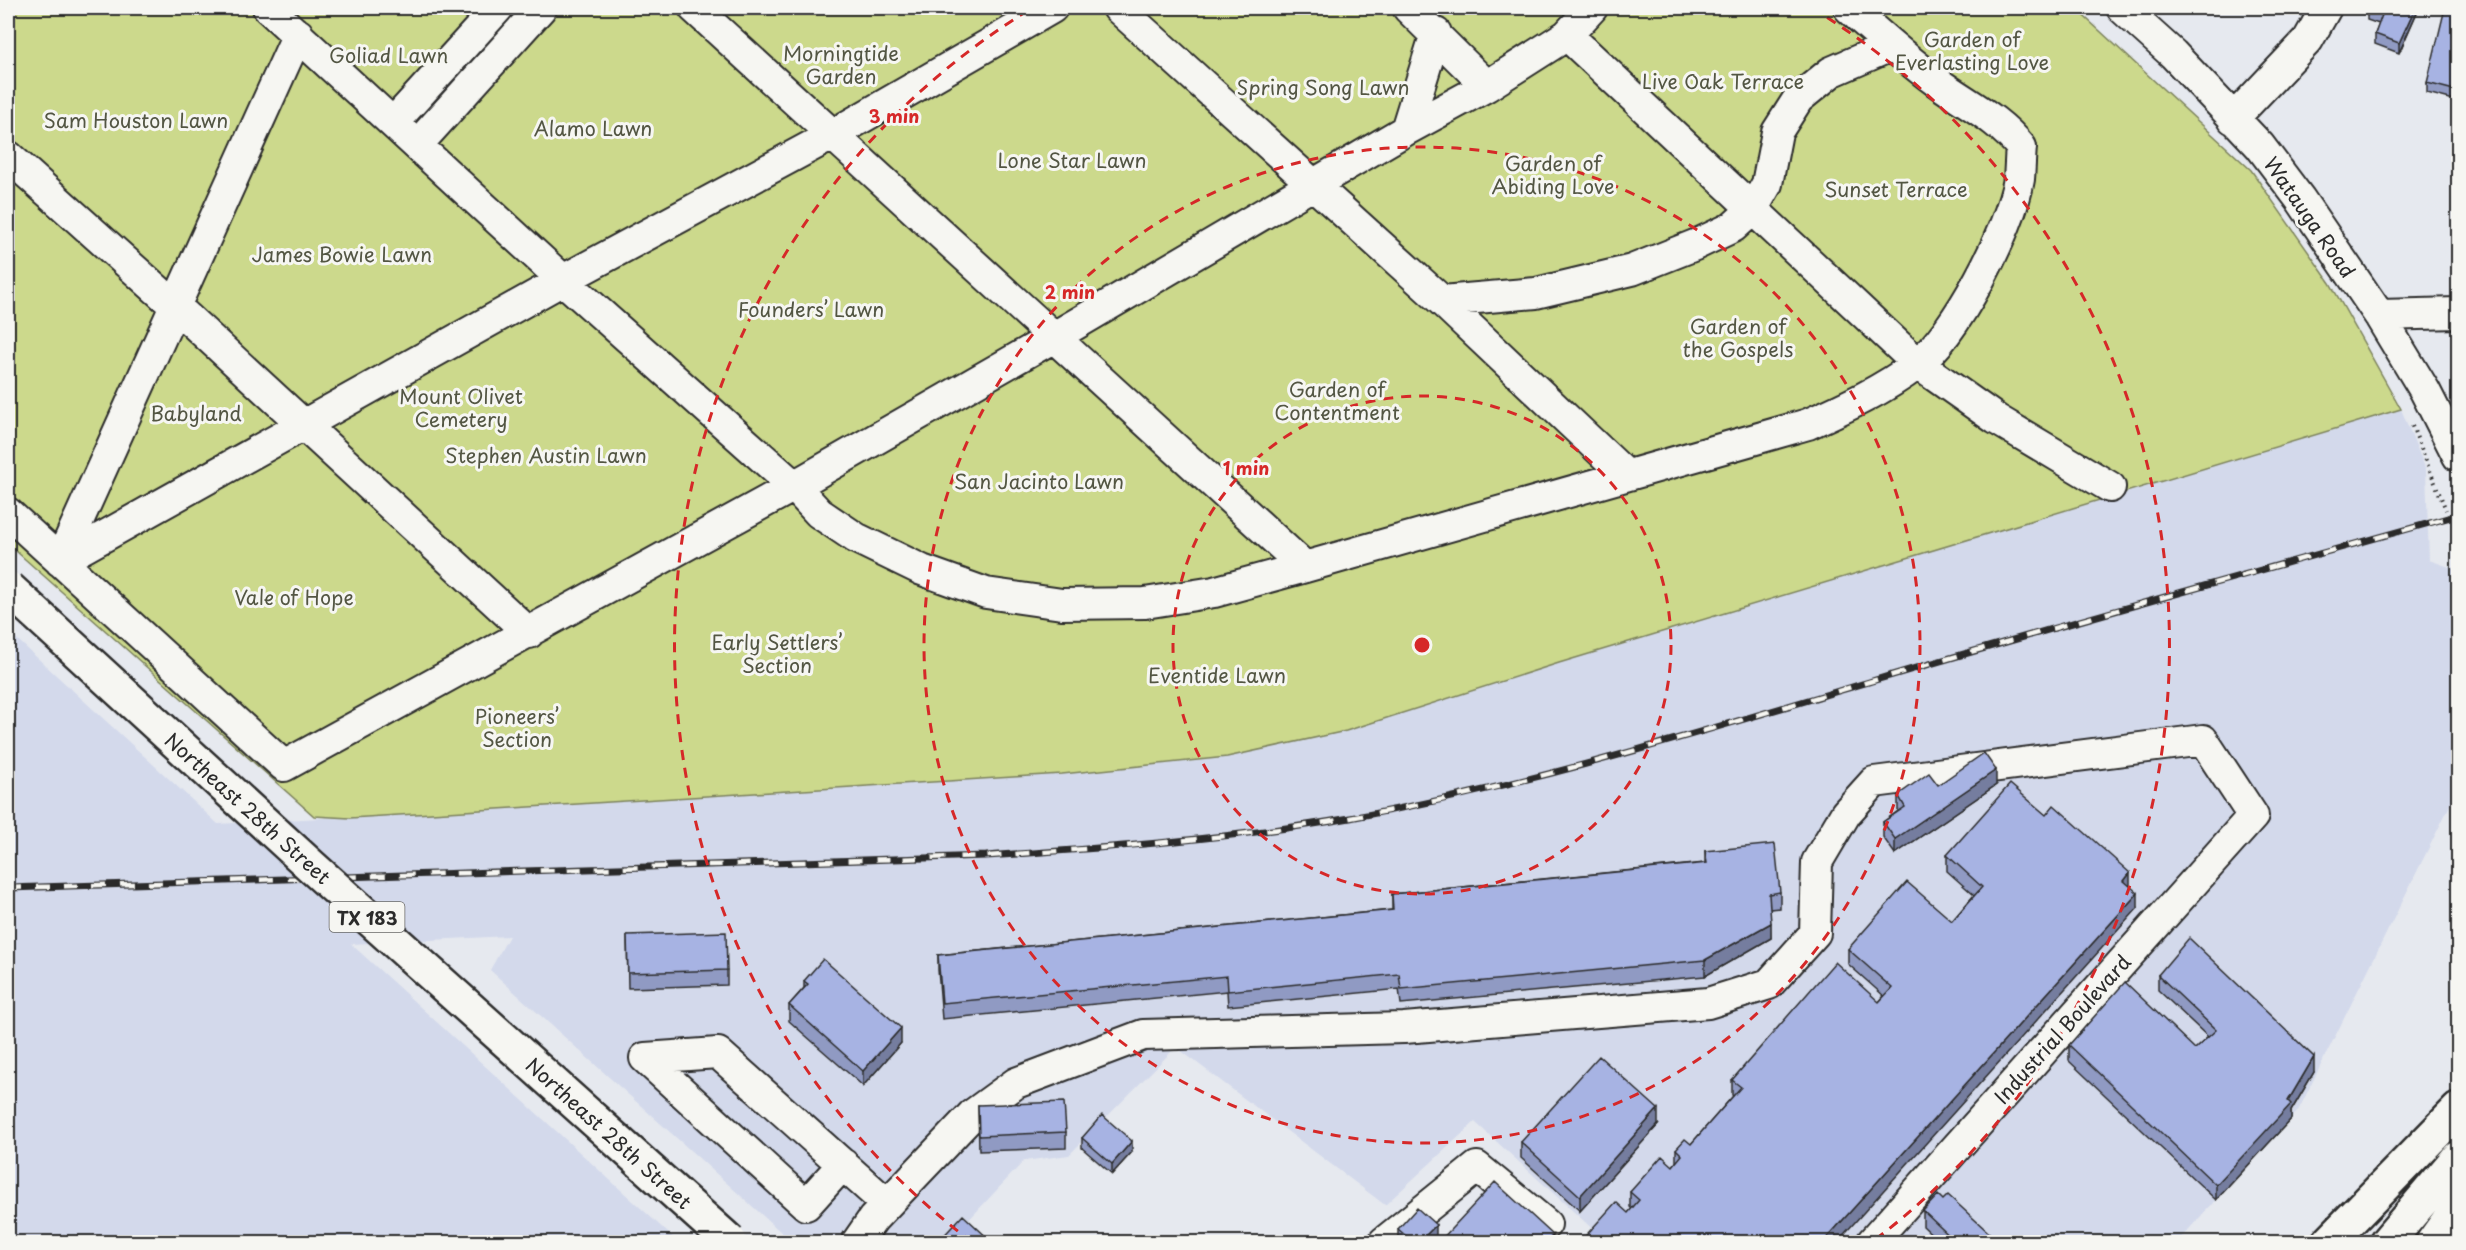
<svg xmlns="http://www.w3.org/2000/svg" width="2466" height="1250" viewBox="0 0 2466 1250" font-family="'Playpen Sans',sans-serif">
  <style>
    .built { fill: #d3d9eb }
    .green { fill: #ccd98c; stroke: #7c825c; stroke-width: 1.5 }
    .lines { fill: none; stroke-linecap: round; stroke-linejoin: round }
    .minor-casing { stroke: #2b2b2b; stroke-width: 34 }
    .highway-casing { stroke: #2b2b2b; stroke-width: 38 }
    .path { stroke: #2b2b2b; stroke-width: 4; stroke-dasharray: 1.5 4.5; stroke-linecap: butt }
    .minor { stroke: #f6f6f2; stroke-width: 30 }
    .highway { stroke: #f6f6f2; stroke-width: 33 }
    .rail-casing { stroke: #2b2b2b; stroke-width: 7 }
    .rail { stroke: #f6f6f2; stroke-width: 4.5; stroke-dasharray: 14; stroke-linecap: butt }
    .major-bridge-casing { stroke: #2b2b2b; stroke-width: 38; stroke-linecap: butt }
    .major-bridge { stroke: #f6f6f2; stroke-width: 33 }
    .wall { fill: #909ac3; stroke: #2b2b2b; stroke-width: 1.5 }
    .shaded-wall { fill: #757d9f; stroke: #2b2b2b; stroke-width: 1.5 }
    .building { fill: #a7b3e3; stroke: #2b2b2b; stroke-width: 1.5 }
    .ring { fill: none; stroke: #d62828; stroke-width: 3; stroke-dasharray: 10 8 }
    .labels { text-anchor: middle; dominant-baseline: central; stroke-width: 6; stroke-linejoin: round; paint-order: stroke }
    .shield { fill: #f6f6f2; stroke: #686867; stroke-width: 1.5 }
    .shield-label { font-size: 18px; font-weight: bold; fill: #2b2b2b }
    .park-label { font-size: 20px; fill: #535643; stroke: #f6f6f2 }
    .street-label { font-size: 20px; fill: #2b2b2b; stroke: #f6f6f2 }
    .centre { fill: #d62828; stroke: #f6f6f2; stroke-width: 3 }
    .ring-label { font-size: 18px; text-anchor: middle; font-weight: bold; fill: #d62828; stroke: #f6f6f2; stroke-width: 6; stroke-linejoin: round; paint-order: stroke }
  </style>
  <rect width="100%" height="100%" fill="#e6e9ef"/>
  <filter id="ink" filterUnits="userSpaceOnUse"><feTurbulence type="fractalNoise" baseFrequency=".0167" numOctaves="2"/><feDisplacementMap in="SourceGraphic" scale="12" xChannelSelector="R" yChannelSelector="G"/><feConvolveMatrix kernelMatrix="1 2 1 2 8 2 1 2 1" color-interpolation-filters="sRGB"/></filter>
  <g filter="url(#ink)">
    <path class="built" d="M2401 409 2426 470 2429 560 2458 570V789L2298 1111 2177 1242H1587L1596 1232 1475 1122 1385 1205 1176 1047 1069 1155 1024 1161 948 1242H792L490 970 509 936 351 944 678 1242H8V631L218 824 842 788 1115 769 1227 757 1346 731 1559 663Z"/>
    <path class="green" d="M8 8H2075L2251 170 2330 283 2401 409 1559 663 1346 731 1227 757 1062 774 350 818 314 816 8 544Z"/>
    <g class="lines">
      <g class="minor-casing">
        <path id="minor" d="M268 8 563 280 794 486 819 513 856 538 922 570 986 593 1062 604 1145 603 1214 592 1305 567 1808 424C1846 407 1883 390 1916 365 1956 335 2011 228 2019 179 2020 168 2020 157 2021 147 1998 118 1967 104 1937 82 1906 59 1878 34 1849 8
          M694 8 1305 567
          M1118 8 1442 301 1626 475
          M1408 8 1487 86
          M2122 8 2173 54 2260 146 2300 199 2379 315 2425 391 2458 456
          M1567 35 1918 364 1996 419 2110 487
          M2233 119 2308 40 2326 8
          M393 123 498 8
          M1406 130 1436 33
          M417 145 541 8
          M8 156 175 306 529 633
          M1442 301 1536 293 1632 270 1695 245 1733 227 1752 210 1767 184 1777 132 1798 99 1831 72 1891 46
          M2379 315 2458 313
          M8 513 284 766 794 486 1054 337 1406 130 1487 86 1567 35 1592 8
          M60 561 563 280 832 135 1052 8
          M60 561 298 34
          M843 1164 806 1205 645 1058 718 1053 887 1204
          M857 1242 873 1219 972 1115 1016 1083 1143 1035 1404 1028 1708 1003 1769 984 1815 933 1817 862 1846 813 1874 782 2203 740 2253 816 1872 1242
          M1384 1242 1477 1167 1546 1224"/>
      </g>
      <g class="highway-casing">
        <path id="highway" d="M2329 1242 2458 1110
          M2387 1242 2458 1158
          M2433 1242 2458 1207"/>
      </g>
      <path class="path" d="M2412 426 2446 510"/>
      <use href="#minor" class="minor"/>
      <use href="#highway" class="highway"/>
      <g class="rail-casing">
        <path id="rail" d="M8 888 986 856C1108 848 1230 839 1350 818 1527 786 1700 732 1872 681 2067 623 2263 570 2458 515"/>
      </g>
      <use href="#rail" class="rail"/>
      <g class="major-bridge-casing">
        <path id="major-bridge" d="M8 588 311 866 730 1242"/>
      </g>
      <use href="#major-bridge" class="major-bridge"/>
    </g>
    <path class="wall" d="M2418 8V10L2399 53 2375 44V34L2379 24 2367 20V9Z
      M2458 10 2454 100 2427 93V83Z
      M1938 785H1996L1895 854 1883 837V822L1898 811V795Z
      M2046 815 2130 887 2138 908 1628 1213 1632 1209 1630 1207V1192L1673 1166 1676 1162V1149L1691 1144 1733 1096 1732 1095V1080L1879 1002 1884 996 1848 964V949L1952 921 1974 895 1947 871V855Z
      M1705 851 1780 892V908L1770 909 1771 938 1705 976 1401 1004 1399 989 1228 1006 1227 991 942 1019 938 970V955L1392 910V894L1705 863Z
      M627 935 727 970V985L628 988Z
      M2158 975 2314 1072 2291 1111V1119L2216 1200 2069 1061V1045L2195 1049 2208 1037 2158 990Z
      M804 981 901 1043 863 1086 789 1021V1005L804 988Z
      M978 1105 1066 1132V1148L979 1151Z
      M1658 1125 1580 1211 1521 1158V1142Z
      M1082 1138 1132 1152 1112 1174 1082 1148Z
      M1943 1200 1999 1242H1940L1923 1226V1211Z
      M1398 1229 1436 1241 1434 1242H1398Z"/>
    <path class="shaded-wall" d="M2415 8H2418V10L2399 53V43Z
      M2458 70V81L2454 100V90Z
      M1996 770V785L1895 854V839Z
      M2130 873V888L2124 881Z
      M2138 893V908L1837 1242H1823Z
      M1771 923V938L1705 976V960Z
      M901 1028V1043L863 1086V1071Z
      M2314 1057V1072L2291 1111V1119L2216 1200V1185L2288 1101Z
      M1658 1109V1125L1580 1211V1196Z
      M1132 1141V1152L1112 1174V1164Z
      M1436 1225V1241L1434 1242H1419Z
      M1553 1235V1242H1546Z"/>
    <path class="building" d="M2367 8H2415L2399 43 2375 34 2382 15 2367 9Z
      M2445 8 2458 10V70L2454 90 2427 83Z
      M1984 753 1996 770 1895 839 1883 822 1905 807 1898 795 1929 773 1938 785Z
      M2010 784 2046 815 2054 805 2130 873 2124 881 2138 893 1823 1242H1580L1616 1202 1628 1213 1639 1200 1630 1192 1662 1156 1673 1166 1682 1155 1676 1149 1685 1139 1691 1144 1741 1087 1732 1080 1835 962 1879 1002 1892 988 1848 949 1907 882 1952 921 1982 887 1947 855Z
      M1775 844 1780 892 1769 894 1771 923 1705 960 1401 989 1399 974 1228 991 1227 976 942 1003 938 955 1393 910 1392 894 1707 863 1705 851Z
      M726 932 727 970 628 973 627 935Z
      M2189 938 2314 1057 2288 1101 2291 1104 2216 1185 2069 1045 2125 982 2195 1049 2216 1030 2158 975Z
      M823 959 901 1028 863 1071 789 1005 808 984 804 981Z
      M1599 1056 1658 1109 1580 1196 1521 1142Z
      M1064 1102 1066 1132 979 1136 978 1105Z
      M1102 1115 1132 1141 1112 1164 1082 1138Z
      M1495 1182 1553 1235 1546 1242H1439Z
      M1938 1195 1943 1200 1948 1195 1999 1242H1956L1923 1211Z
      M1417 1208 1436 1225 1419 1242H1413L1398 1229Z
      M963 1215 992 1242H938Z"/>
  </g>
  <g class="ring">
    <circle cx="1422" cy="645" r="249"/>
    <circle cx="1422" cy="645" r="498"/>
    <path d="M972 1242A747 747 0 0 1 1032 8M1812 8A747 747 0 0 1 1872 1242"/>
  </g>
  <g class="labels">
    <rect class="shield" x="329.5" y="902" width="75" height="30" rx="4.5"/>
    <g class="shield-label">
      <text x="367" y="917">TX 183</text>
    </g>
    <g class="park-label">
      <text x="1972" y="39">Garden of<tspan x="1972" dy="23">Everlasting Love</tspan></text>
      <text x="841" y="53">Morningtide<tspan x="841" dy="23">Garden</tspan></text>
      <text x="389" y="55">Goliad Lawn</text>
      <text x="1723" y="81">Live Oak Terrace</text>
      <text x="1323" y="87">Spring Song Lawn</text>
      <text x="136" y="120">Sam Houston Lawn</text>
      <text x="593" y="128">Alamo Lawn</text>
      <text x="1072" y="160">Lone Star Lawn</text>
      <text x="1553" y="163">Garden of<tspan x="1553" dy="23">Abiding Love</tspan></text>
      <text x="1896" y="189">Sunset Terrace</text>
      <text x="342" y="254">James Bowie Lawn</text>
      <text x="811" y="309">Founders’ Lawn</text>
      <text x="1738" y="326">Garden of<tspan x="1738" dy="23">the Gospels</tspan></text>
      <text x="1337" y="389">Garden of<tspan x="1337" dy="23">Contentment</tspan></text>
      <text x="461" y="396">Mount Olivet<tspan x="461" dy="23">Cemetery</tspan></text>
      <text x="196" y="413">Babyland</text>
      <text x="546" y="455">Stephen Austin Lawn</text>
      <text x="1039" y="481">San Jacinto Lawn</text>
      <text x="294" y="597">Vale of Hope</text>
      <text x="777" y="642">Early Settlers’<tspan x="777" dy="23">Section</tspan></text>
      <text x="1217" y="675">Eventide Lawn</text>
      <text x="517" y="716">Pioneers’<tspan x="517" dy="23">Section</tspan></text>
    </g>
    <g class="street-label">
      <text transform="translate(2310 217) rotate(55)">Watauga Road</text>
      <text transform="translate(248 808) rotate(42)">Northeast 28th Street</text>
      <text transform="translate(2062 1029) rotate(-48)">Industrial Boulevard</text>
      <text transform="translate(609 1133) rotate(42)">Northeast 28th Street</text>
    </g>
  </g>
  <circle cx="1422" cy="645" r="9" class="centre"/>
  <g class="ring-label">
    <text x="894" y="123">3 min</text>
    <text x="1070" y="299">2 min</text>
    <text x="1246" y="475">1 min</text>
  </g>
  <rect width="2466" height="1250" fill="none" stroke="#f6f6f2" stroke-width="30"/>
  <rect x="15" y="15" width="2436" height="1220" fill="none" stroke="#2b2b2b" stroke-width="2" filter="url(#ink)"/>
</svg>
